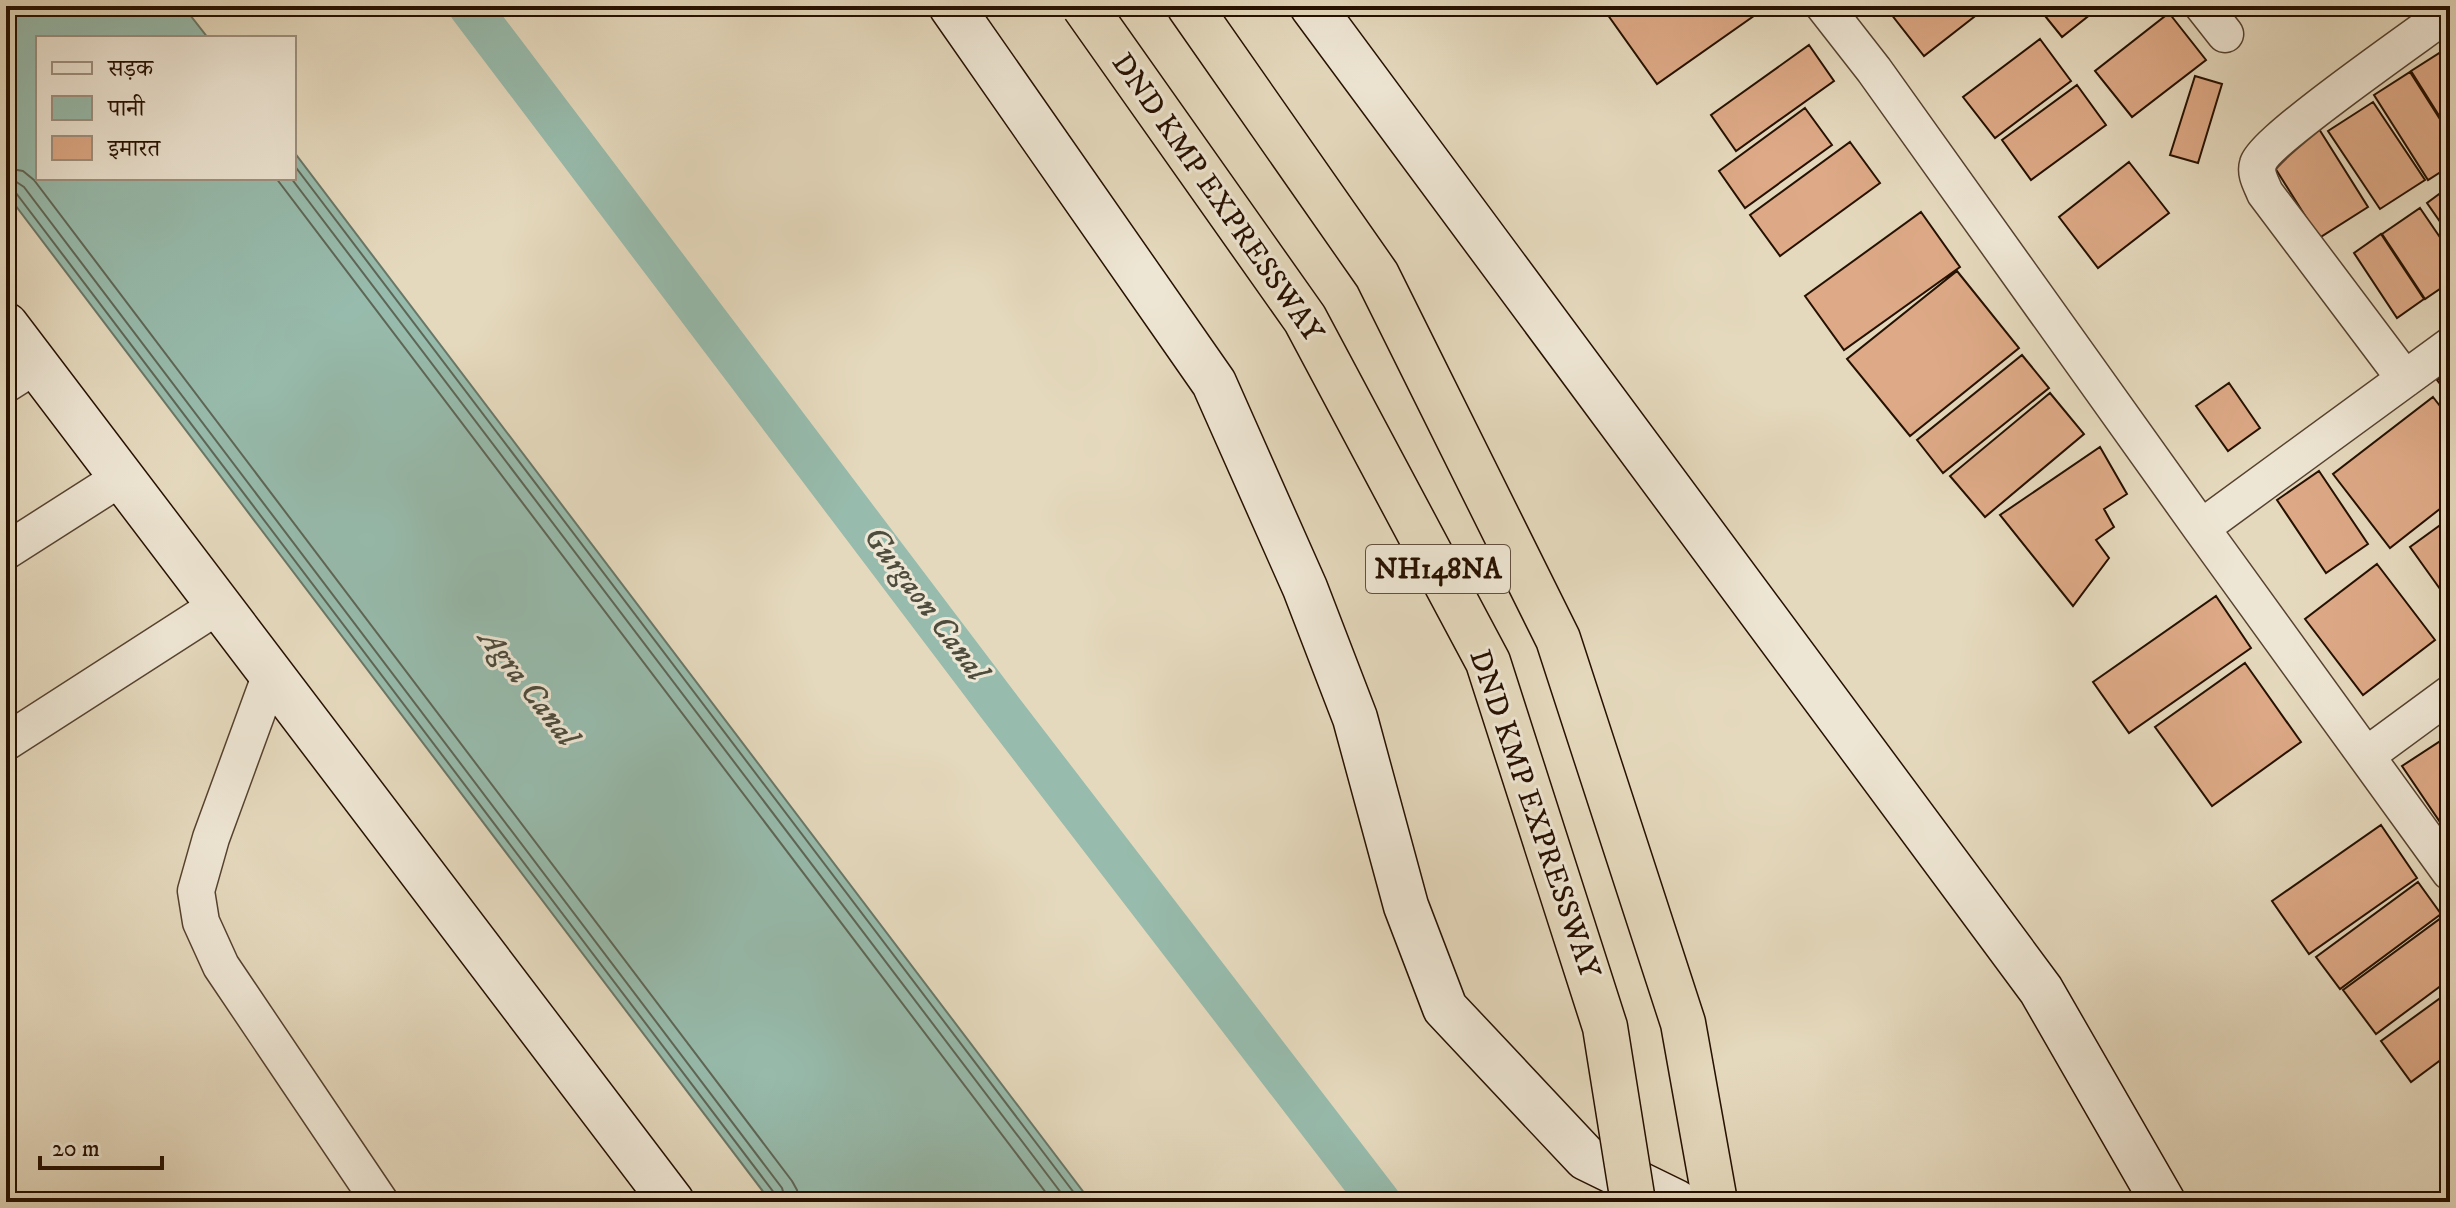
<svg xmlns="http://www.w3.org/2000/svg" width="2456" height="1208" viewBox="0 0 2456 1208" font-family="'IM FELL DW Pica','Noto Serif Devanagari',serif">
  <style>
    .water { fill: #97bbac; stroke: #6a7767; stroke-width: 2 }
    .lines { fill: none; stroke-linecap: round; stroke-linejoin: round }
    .shore { stroke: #5e6656; stroke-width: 2 }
    .canal { stroke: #97bbac; stroke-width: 42 }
    .building { fill: #dda986; stroke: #261000; stroke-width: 2 }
    .street-casing { stroke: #56422f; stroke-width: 39 }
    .secondary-casing { stroke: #261000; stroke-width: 47 }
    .highway-casing { stroke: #261000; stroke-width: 47 }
    .street { stroke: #eee6d4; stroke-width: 36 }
    .secondary { stroke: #eee6d4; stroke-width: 44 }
    .highway { stroke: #e5d9bd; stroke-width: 44 }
    .highway-bridge-casing { stroke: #261000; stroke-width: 47; stroke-linecap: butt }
    .highway-bridge { stroke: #e5d9bd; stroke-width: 44 }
    .labels { text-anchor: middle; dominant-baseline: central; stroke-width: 6; stroke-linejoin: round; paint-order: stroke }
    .shield { fill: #eee6d4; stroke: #625040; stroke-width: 2 }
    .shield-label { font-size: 28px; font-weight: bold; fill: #261000 }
    .street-label { font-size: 30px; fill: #261000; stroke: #eee6d4 }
    .water-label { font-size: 32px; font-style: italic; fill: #4e4c3c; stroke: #eee6d4 }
  </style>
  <rect width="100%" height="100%" fill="#e5d9bd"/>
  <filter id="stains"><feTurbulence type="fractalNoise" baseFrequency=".0025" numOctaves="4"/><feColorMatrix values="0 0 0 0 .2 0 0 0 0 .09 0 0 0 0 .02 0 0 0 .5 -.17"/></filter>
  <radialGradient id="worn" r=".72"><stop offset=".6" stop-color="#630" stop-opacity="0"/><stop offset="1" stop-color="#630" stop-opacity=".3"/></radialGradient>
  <path class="water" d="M6 6H183L208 38H38V178H294V152L1091 1202H771L6 193Z"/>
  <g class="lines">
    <path class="shore" d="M294 165 1081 1202
      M6 168 23 171 34 180 792 1181 797 1190 799 1202
      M276 178 1053 1202
      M291 178 1068 1202
      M6 180 15 181 24 187 782 1188 786 1202
      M6 190 16 193 775 1194 776 1202"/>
    <path class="canal" d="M469 6 998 705 1380 1202"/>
  </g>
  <path class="building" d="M1612 6H1768L1657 84 1605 11Z
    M1902 6H1988L1924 56 1891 14Z
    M2037 6H2101L2062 37Z
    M2169 13 2206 60 2132 117 2095 71Z
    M2040 39 2071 81 1995 138 1963 97Z
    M1809 45 1834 81 1736 151 1711 115Z
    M2441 52 2450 66V133L2411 71Z
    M2410 72 2450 135V166L2428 180 2374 95Z
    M2195 76 2222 84 2198 163 2170 155Z
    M2077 85 2106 125 2031 180 2002 140Z
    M2373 102 2425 180 2380 209 2328 131Z
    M1805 108 1832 145 1745 208 1719 171Z
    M2319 129 2368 207 2319 238 2270 160Z
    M1850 142 1880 183 1780 256 1750 215Z
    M2129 162 2169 213 2098 268 2059 217Z
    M2450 186V236L2427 203Z
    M2420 208 2450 252V282L2425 299 2382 234Z
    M1921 212 1960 267 1844 350 1805 296Z
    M2381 234 2424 299 2397 318 2354 253Z
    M1957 271 2019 348 1910 436 1847 359Z
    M2022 355 2049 388 1943 473 1917 440Z
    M2450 370V397L2437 380Z
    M2229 383 2260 428 2228 451 2196 406Z
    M2050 393 2084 434 1985 517 1950 476Z
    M2433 397 2450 419V501L2390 548 2333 474Z
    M2100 447 2127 494 2104 509 2114 527 2096 540 2109 558 2073 606 2000 515Z
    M2319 471 2368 544 2326 573 2277 500Z
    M2450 518V603L2410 547Z
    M2377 564 2435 640 2363 695 2305 619Z
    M2216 596 2251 648 2129 733 2093 682Z
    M2245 663 2301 742 2212 806 2155 727Z
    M2442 740 2450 752V815L2440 822 2402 766Z
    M2381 825 2417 878 2309 954 2272 901Z
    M2418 882 2441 914 2340 989 2316 957Z
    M2441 918 2450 930V979L2376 1034 2343 990Z
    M2450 991V1053L2411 1082 2381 1041Z"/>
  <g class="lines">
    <g class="street-casing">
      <path id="street" d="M1824 6 1874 70 2201 528 2450 872
        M2203 6 2225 34
        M2405 379 2265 193C2261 183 2255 174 2258 164 2264 141 2421 33 2450 11
        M6 384 36 365
        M2201 528 2450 346
        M6 551 122 477
        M271 674 211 838 196 891 201 922 221 966 380 1202
        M6 742 219 605
        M2367 755 2450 694"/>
    </g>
    <g class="secondary-casing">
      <path id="secondary" d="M951 6 1214 383 1305 588 1355 718 1406 906 1445 1008 1586 1158 1676 1202
        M1312 6 2041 990 2163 1202
        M6 325 672 1202"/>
    </g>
    <g class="highway-casing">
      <path id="highway" d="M1189 6 1377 275 1558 639 1683 1023 1715 1202"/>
    </g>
    <use href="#street" class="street"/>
    <use href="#secondary" class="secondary"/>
    <use href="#highway" class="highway"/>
    <g class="highway-bridge-casing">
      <path id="highway-bridge" d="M1084 6 1305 319 1488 662 1605 1027 1633 1202"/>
    </g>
    <use href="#highway-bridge" class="highway-bridge"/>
  </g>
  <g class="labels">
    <rect class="shield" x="1366" y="545" width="144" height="48" rx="6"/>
    <g class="shield-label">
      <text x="1438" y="569">NH148NA</text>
    </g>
    <g class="street-label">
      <text transform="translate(1217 198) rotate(55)">DND KMP EXPRESSWAY</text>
      <text transform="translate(1534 814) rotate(71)">DND KMP EXPRESSWAY</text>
    </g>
    <g class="water-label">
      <text transform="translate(925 604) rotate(53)">Gurgaon Canal</text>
      <text transform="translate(528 688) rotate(52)">Agra Canal</text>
    </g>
  </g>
  <rect width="2456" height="1208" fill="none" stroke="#e5d9bd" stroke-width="32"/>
  <rect x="8" y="8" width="2440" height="1192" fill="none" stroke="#261000" stroke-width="4"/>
  <rect x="16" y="16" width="2424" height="1176" fill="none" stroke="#261000" stroke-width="2"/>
  <rect x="36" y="36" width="260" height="144" fill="#eee6d4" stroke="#9e907f" stroke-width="2"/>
  <rect x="52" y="62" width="40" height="12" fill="#eee6d4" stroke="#9e907f" stroke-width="2"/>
  <text x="108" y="76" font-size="24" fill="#261000">सड़क</text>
  <rect x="52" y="96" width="40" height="24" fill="#97bbac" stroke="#9e907f" stroke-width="2"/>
  <text x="108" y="116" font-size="24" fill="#261000">पानी</text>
  <rect x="52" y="136" width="40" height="24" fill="#dda986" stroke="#9e907f" stroke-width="2"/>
  <text x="108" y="156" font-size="24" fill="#261000">इमारत</text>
  <path d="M40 1156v12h122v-12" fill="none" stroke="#261000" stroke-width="4"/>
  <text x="52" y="1156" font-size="24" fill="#261000" stroke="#eee6d4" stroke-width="6" paint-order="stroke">20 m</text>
  <rect width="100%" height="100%" filter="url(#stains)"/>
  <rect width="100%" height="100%" fill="url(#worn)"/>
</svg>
